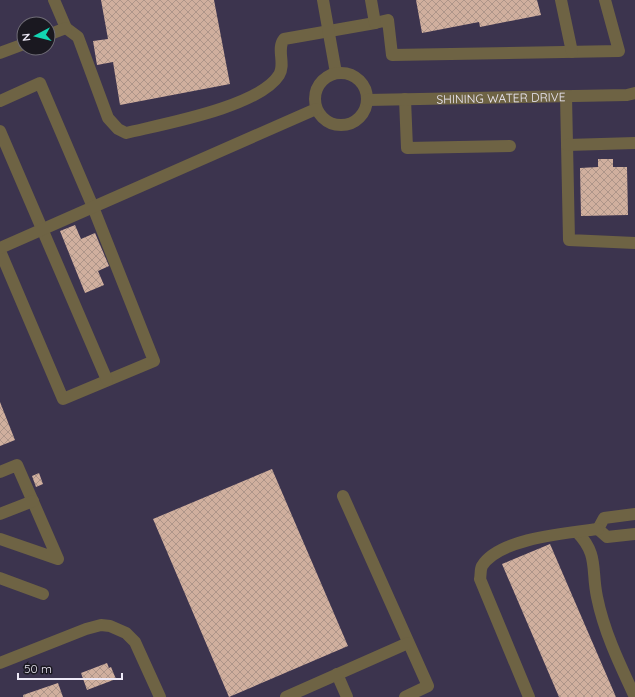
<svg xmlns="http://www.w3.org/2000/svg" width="635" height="697" viewBox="0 0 635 697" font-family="Quicksand,sans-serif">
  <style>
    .built { fill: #3c344e; fill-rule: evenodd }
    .building { fill: url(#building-cross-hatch) }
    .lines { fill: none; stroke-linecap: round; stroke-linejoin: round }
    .minor { stroke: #6e6344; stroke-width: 12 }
    .labels { text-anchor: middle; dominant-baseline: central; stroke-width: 4; stroke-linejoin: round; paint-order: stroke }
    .street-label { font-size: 12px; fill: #eeeaf7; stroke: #1a1820 }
  </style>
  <defs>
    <pattern id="building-cross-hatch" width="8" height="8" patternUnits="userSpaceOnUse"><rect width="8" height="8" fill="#d0af9e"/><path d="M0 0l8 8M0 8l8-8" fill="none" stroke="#ae9589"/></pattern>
  </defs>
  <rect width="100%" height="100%" fill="#342e41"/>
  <path class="built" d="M0 0H635V697H0ZM24 24H48V48H24Z"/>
  <path class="building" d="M101 0H214L230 84 120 105 113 62 97 65 93 41 108 39Z
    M416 0H537L541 15 480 27 479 22 422 33Z
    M598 159H613V167H627L628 215 581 216 580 168 598 167Z
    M75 225 81 239 95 233 109 266 98 271 104 285 85 293 60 231Z
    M0 402 15 440 0 446Z
    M272 469 348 646 229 697 153 519Z
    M39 473 43 484 36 487 32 476Z
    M550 544 616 697H559L502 564Z
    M107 663 109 668 111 667 116 679 87 690 81 673Z
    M58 683 63 697H23V695Z"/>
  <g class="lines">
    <g class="minor">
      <path d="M54 0 66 28 78 37 108 118 118 129 126 133C163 124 259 107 279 75 286 64 276 49 284 39L375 23 388 20 392 55 619 51 605 0"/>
      <path d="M323 0 336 73"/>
      <path d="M371 0 375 23"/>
      <path d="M561 0 572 52"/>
      <path d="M48 35 66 28"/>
      <path d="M0 53 24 44"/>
      <circle cx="341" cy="99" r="26"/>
      <path d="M566 96 569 240 635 243"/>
      <path d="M405 99 407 148 510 146"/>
      <path id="s1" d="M367 100 627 95 635 93"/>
      <path d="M0 101 40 83 93 207 154 361 63 399 0 251"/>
      <path d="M0 131 107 380"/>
      <path d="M567 145 635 143"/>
      <path d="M0 248 316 109"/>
      <path d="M0 472 17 465 58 559 0 539"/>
      <path d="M343 496 428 686 405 697"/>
      <path d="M0 514 33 501"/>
      <path d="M635 514 604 518 598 529 607 537 635 534"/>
      <path d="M577 532C599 555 591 569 597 597 604 632 620 665 635 697"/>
      <path d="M0 578 43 594"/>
      <path d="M0 663 86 629 101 625 110 626 126 633 135 642 160 697"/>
      <path d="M337 674 347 697"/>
      <path d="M286 697 408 643"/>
      <path d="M529 697 480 579C481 575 480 570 482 566 499 538 568 533 598 529"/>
    </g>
  </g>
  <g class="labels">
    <g class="street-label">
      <text stroke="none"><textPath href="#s1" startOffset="134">SHINING WATER DRIVE</textPath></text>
    </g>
  </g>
  <g transform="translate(36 36) rotate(263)"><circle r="19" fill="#1a1820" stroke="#6f6c76"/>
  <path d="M0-3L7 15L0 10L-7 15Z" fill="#13d5b3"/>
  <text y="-6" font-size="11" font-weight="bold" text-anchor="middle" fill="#eeeaf7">N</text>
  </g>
  <path d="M18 673v6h104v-6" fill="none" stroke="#eeeaf7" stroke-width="2"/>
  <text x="24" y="673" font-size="12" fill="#eeeaf7" stroke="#1a1820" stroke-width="3" paint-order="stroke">50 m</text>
</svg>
